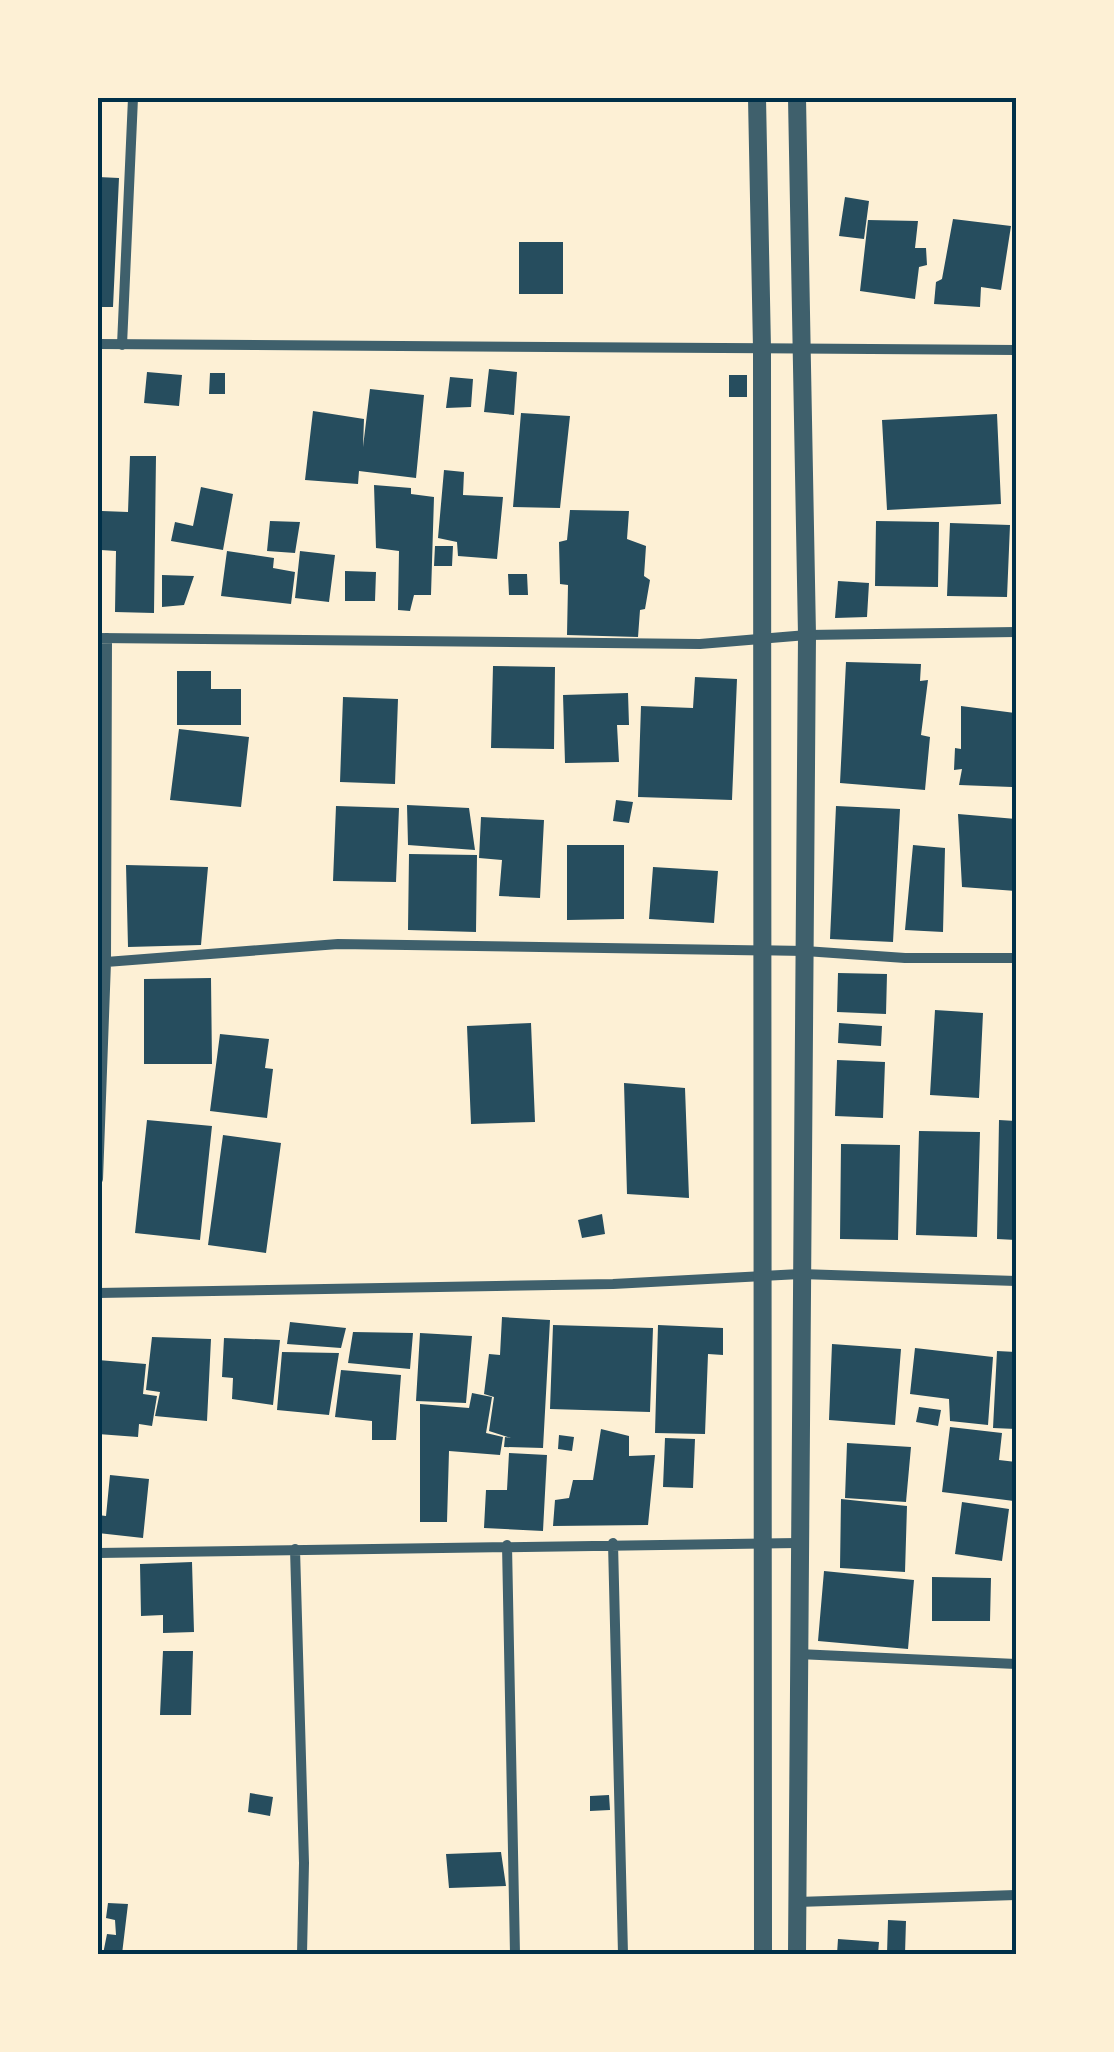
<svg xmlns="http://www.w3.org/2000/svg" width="1114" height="2052" viewBox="0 0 1114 2052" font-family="'Playfair Display',serif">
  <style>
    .building { fill: #264d5e }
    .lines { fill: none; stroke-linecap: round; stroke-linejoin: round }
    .minor { stroke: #3f606c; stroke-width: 10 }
    .tertiary { stroke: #3f606c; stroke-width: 18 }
    .neatline { fill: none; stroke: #003049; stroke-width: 4 }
  </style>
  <rect width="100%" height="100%" fill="#fdf0d5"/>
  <path class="building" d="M98 177 119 178 113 307H98Z
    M845 197 869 201 864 239 839 236Z
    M953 219 1011 226 1001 290 981 287 980 307 934 304 936 282 942 279Z
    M868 220 918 221 915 248H926L927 265 919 267 915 299 860 291Z
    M519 242H563V294H519Z
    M489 369 517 372 514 415 484 412Z
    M147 372 182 375 179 406 144 403Z
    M210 373H225V394H209Z
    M729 375H747V397H729Z
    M450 377 473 379 471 407 446 408Z
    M370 389 424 395 416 478 359 471 358 484 305 480 313 411 364 419 363 447Z
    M521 413 570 416 560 508 513 507Z
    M997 414 1001 504 887 510 882 420Z
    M130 456H156L154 613 115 612 116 551 101 550 102 511 128 512Z
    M444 470 464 472 463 495 503 497 497 559 458 556 457 542 438 538Z
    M374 485 411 488V494L434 497 431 595H414L410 611 398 610 399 551 376 548Z
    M201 487 233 494 223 550 171 541 175 522 193 526Z
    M570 510 629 511 627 539 646 546 644 576 650 580 645 609 640 610 638 637 567 635 568 585 560 584 559 542 567 540Z
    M270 521 300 522 295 553 267 551Z
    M876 521 939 522 938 587 875 586Z
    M950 523 1010 525 1007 597 947 596Z
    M435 546H453L452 566H434Z
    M227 551 274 558 273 568 295 572 291 604 221 596Z
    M300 551 335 555 329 602 295 598Z
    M345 571 376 572 375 601H345Z
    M508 574H527L528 595H509Z
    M162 575 194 576 184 605 162 607Z
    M838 581 869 583 867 617 835 618Z
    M846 662 921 664 920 681 928 680 921 735 930 737 925 790 840 783Z
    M493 666 555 667 554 749 491 748Z
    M177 671H211V689H241V725H177Z
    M695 677 737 679 732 800 638 797 641 706 693 708Z
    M628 693 629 725H617L619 762 565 763 563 695Z
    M343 697 398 699 395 784 340 782Z
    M961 706 1015 713 1012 787 959 785 962 769 954 770 955 748 961 749Z
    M179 729 249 737 241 807 170 800Z
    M616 800 633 802 629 823 613 821Z
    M407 805 469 808 475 850 408 845Z
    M336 806 399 808 396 882 333 881Z
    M836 806 900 809 893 942 830 939Z
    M958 814 1016 819V891L962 887Z
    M481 817 544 820 540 898 499 896 502 860 479 858Z
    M567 845H624V919L567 920Z
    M913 845 945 848 943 932 905 930Z
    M409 854 477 855 476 932 408 930Z
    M126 865 208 867 201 945 128 947Z
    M653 867 718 871 714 923 649 919Z
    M838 973 887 974 886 1014 837 1012Z
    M211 978 212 1064H144V979Z
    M935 1010 983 1013 979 1098 930 1095Z
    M531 1023 535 1122 471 1124 467 1026Z
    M839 1023 882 1026 881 1046 838 1043Z
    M220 1034 269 1039 265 1068 273 1069 267 1118 210 1111Z
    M837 1060 885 1062 883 1118 835 1116Z
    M624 1083 685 1088 689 1198 627 1194Z
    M147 1120 212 1126 200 1240 135 1233Z
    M999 1120 1016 1121V1240L997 1239Z
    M919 1131 980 1132 977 1237 916 1235Z
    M223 1135 281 1143 266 1253 208 1245Z
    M841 1144 900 1145 898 1240 840 1239Z
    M602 1214 605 1234 582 1238 578 1220Z
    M502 1317 550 1320 543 1448 504 1447 505 1437 511 1438 489 1431 494 1397 484 1394 489 1354 500 1355Z
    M290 1322 346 1328 341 1348 287 1344Z
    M553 1325 653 1328 650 1412 550 1409Z
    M658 1325 723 1328V1355L708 1354 705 1434 655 1433Z
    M353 1332 413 1333 410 1369 348 1363Z
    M420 1333 472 1336 466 1403 416 1401Z
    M152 1337 211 1339 207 1421 155 1416 160 1392 146 1390Z
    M224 1338 280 1340 273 1405 232 1399 233 1378 222 1377Z
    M832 1344 901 1349 895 1425 829 1420Z
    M915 1348 993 1357 988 1425 950 1421 949 1399 910 1394Z
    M997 1351 1016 1352V1429L993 1428Z
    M282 1352 339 1353 329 1415 277 1410Z
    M98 1360 146 1364 143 1394 157 1396 152 1426 139 1424 138 1437 98 1434Z
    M341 1370 401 1375 396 1440H372V1421L335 1417Z
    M472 1393 492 1397 486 1433 503 1437 500 1455 449 1451 447 1522H420V1404L469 1408Z
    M919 1407 941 1410 938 1426 916 1422Z
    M950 1427 1002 1433 999 1460 1016 1462 1014 1501 942 1492Z
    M601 1429 629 1436V1456L655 1455 648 1525 553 1526 555 1500 569 1498 573 1480H593Z
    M559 1435 574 1437 572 1451 558 1449Z
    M665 1438 695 1439 693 1488 663 1487Z
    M847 1443 911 1447 906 1502 845 1498Z
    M509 1453 547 1455 543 1531 484 1528 486 1490H507Z
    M110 1475 149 1479 143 1538 98 1533V1515L106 1516Z
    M841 1499 907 1506 905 1572 840 1568Z
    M962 1502 1009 1509 1002 1561 955 1554Z
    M192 1562 194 1632 163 1633V1615L141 1616 140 1564Z
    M824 1571 914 1580 908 1649 818 1641Z
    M932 1577 991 1578 990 1621H932Z
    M163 1651H193L191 1715H160Z
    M250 1793 273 1797 270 1816 248 1812Z
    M609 1795 610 1810 590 1811V1796Z
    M501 1852 506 1886 449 1888 446 1854Z
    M108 1903 128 1904 122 1954H103L107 1934 116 1935 115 1920 106 1918Z
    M888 1920 906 1921 905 1954H887Z
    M838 1939 879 1942 878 1954H837Z"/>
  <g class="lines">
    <path class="minor" d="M98 344 1016 350
      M122 345 133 98
      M98 638 700 644 807 635 1016 632
      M106 962 338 944 805 951 905 958H1016
      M98 1179 106 962 107 638
      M98 1293 613 1284 800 1274 1016 1281
      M613 1543 623 1954
      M507 1545 515 1954
      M295 1549 304 1863 302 1954
      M98 1553 798 1543
      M798 1654 1016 1664
      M797 1902 1016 1895"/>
    <path class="tertiary" d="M757 98 762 349 763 1954
      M797 98 807 635 797 1954"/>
  </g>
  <rect width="1114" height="2052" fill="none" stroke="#fdf0d5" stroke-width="200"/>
  <rect x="100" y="100" width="914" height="1852" class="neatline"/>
</svg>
